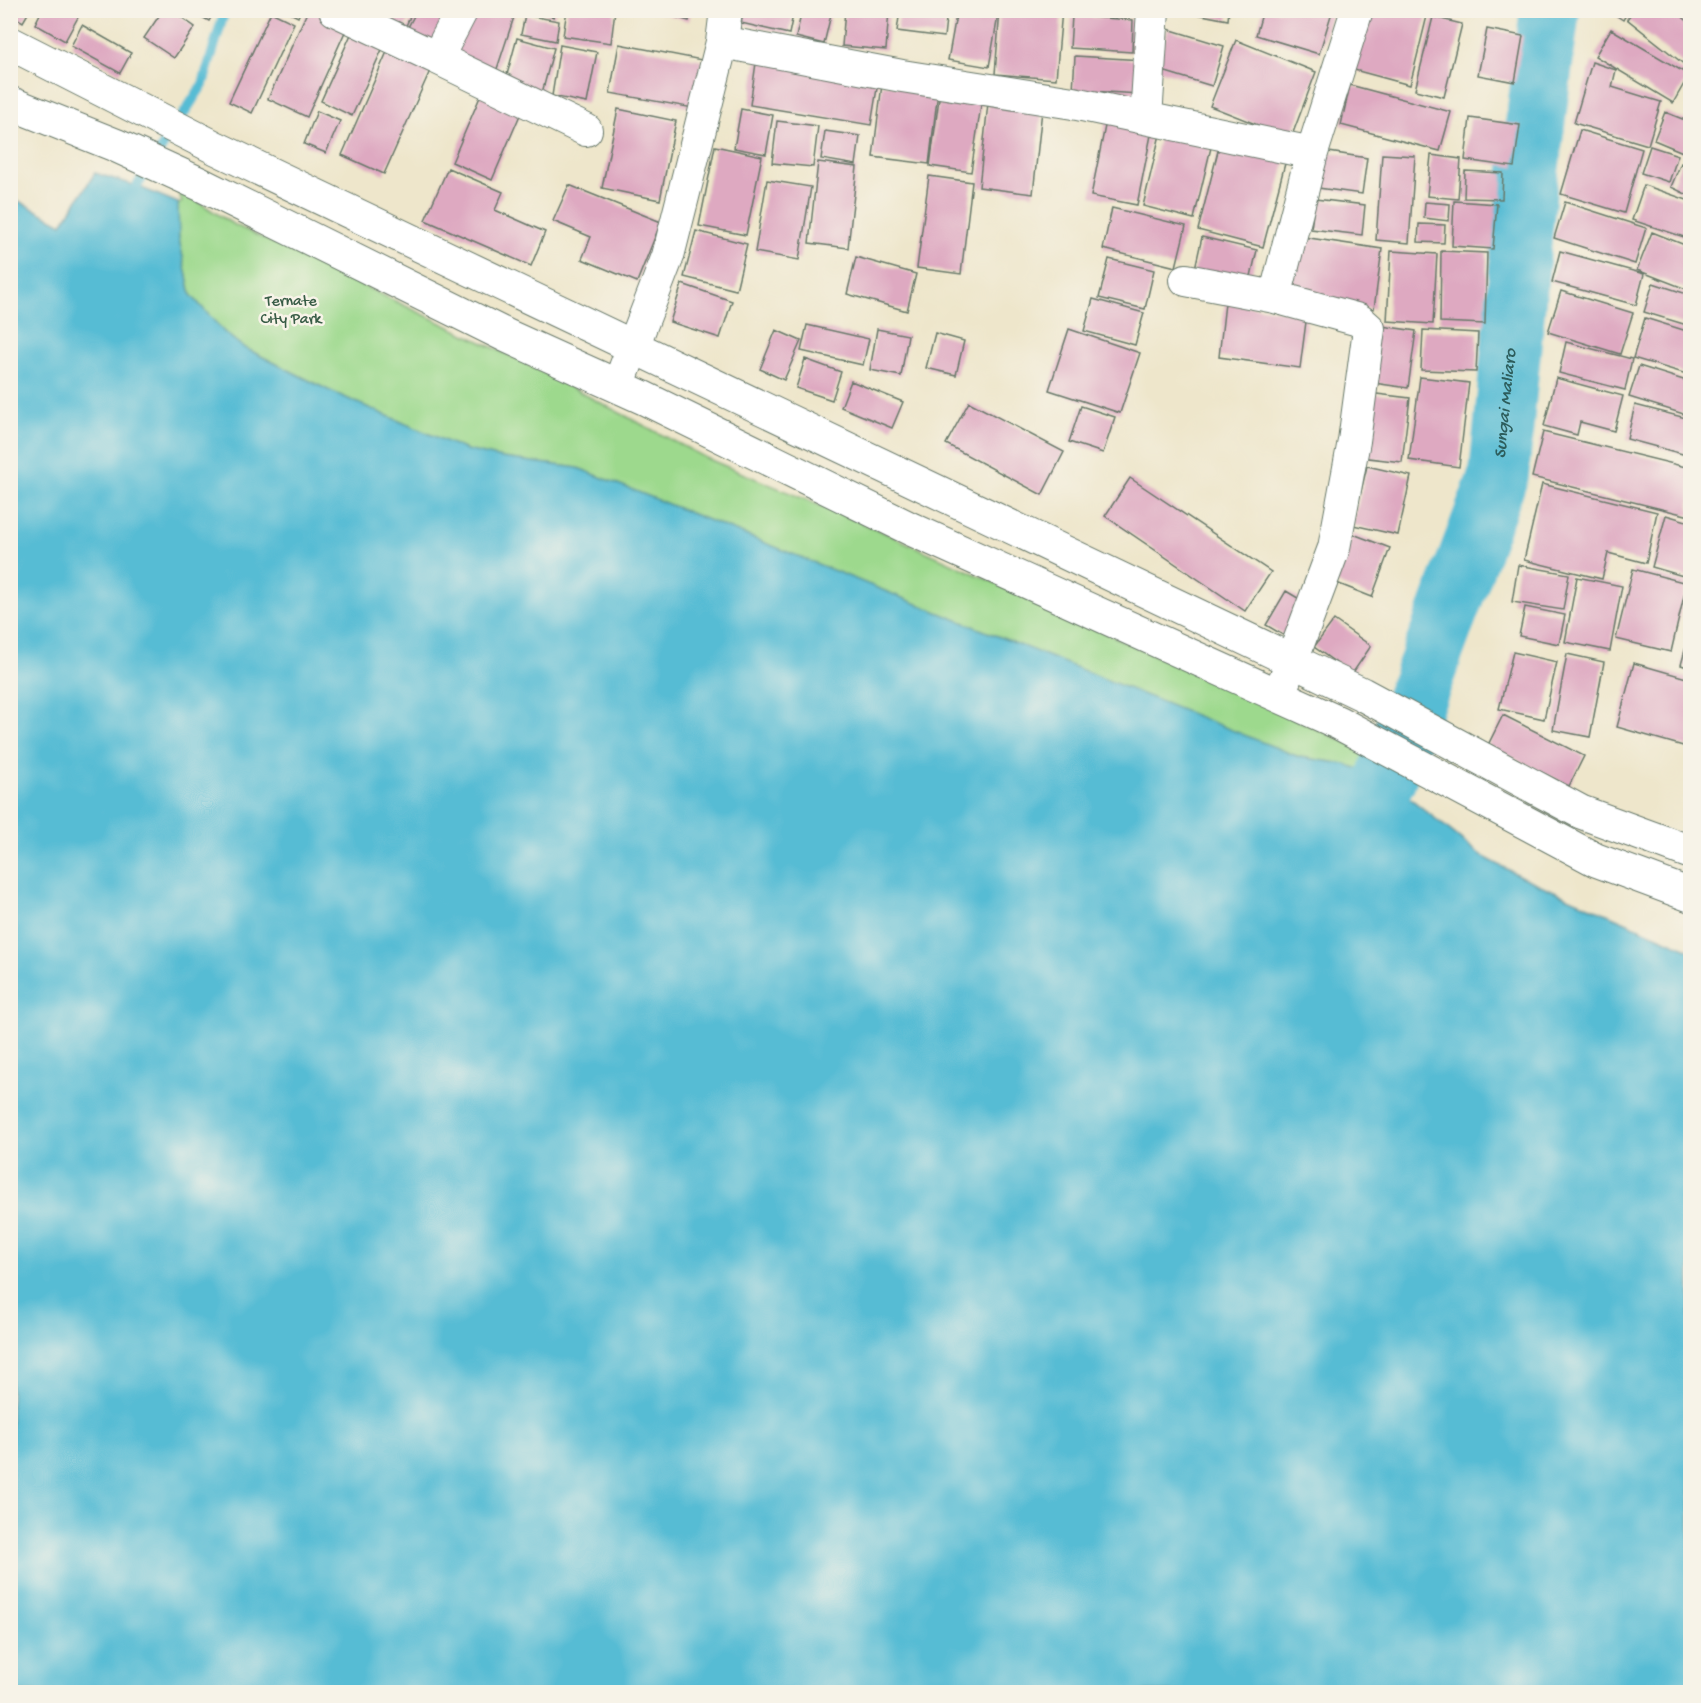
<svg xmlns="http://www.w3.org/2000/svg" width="1701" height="1703" viewBox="0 0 1701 1703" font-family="'Gochi Hand',sans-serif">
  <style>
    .green { fill: #9dd98d; stroke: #5e8b60; stroke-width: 1.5 }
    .water { fill: #56bcd4; stroke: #3a7c84; stroke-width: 1.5 }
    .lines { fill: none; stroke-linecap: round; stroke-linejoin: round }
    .stream { stroke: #56bcd4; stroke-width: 10 }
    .river { stroke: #56bcd4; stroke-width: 60 }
    .building { fill: #dea9c1 }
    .minor-casing { stroke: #677869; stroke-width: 34 }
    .tertiary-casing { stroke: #677869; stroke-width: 35 }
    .minor { stroke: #fff; stroke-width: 32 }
    .tertiary { stroke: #fff; stroke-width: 33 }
    .labels { text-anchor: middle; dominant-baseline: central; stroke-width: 5; stroke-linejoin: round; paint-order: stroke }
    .park-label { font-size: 16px; fill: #385c46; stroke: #f7f3e8 }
    .water-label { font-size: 18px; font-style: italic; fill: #2d5d5c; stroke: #f7f3e8 }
  </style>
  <rect width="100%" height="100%" fill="#f7f3e8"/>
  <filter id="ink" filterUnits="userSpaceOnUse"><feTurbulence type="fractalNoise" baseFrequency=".0167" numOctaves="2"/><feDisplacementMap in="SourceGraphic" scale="12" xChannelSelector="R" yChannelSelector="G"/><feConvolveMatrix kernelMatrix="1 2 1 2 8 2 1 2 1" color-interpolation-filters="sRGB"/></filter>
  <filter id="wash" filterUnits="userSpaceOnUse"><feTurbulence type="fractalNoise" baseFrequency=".008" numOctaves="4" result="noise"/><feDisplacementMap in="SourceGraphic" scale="24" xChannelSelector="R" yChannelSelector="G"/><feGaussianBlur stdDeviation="1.35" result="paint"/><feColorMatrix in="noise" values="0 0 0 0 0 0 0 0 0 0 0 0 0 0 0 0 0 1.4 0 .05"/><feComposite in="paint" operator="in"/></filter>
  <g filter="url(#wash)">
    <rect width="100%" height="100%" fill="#eee6cb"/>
    <path class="green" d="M177 188 231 223 515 358 706 458 874 528 1359 748 1377 776 1345 764 1299 757 578 468 502 458 466 450 330 391 243 347 224 332 191 295 179 239 176 206 182 202Z"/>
    <path class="water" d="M95 173 137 186 178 203 179 239 191 295 224 332 243 347 330 391 466 450 502 458 578 468 1299 757 1345 764 1386 779 1482 856 1522 877 1690 950V1692H11V197L62 224Z"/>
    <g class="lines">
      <path class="stream" d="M137 186 203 84 225 10"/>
      <path class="river" id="s1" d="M1386 779 1499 474 1528 178 1550 10"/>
    </g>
    <g id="blocks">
      <path class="building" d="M10 10H30L23 22 10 14Z
        M42 10H82L65 41 35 24Z
        M163 10H171L195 27 174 58 144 38Z
        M189 10H215L209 21Z
        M284 10H301L298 17Z
        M308 10H317L348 25 307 117 268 99Z
        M372 10H413L401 37Z
        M417 10H447L432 50 404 35Z
        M467 10H503L515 14 495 75 451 60Z
        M531 10H556L554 17Z
        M567 10H615L611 43 563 36Z
        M651 10H691L689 21Z
        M744 10H794L789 34 741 23Z
        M802 10H832L824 44 796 37Z
        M845 10H889L886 50 842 46Z
        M900 10H947L944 37 897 31Z
        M957 10H999L989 67 948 60Z
        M1000 10H1062L1056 79 995 74Z
        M1079 10H1143V16L1079 13Z
        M1176 10H1229L1228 20Z
        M1263 10 1332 12 1319 54 1256 35Z
        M1361 10H1406L1427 16 1410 85 1347 68Z
        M1608 10H1629L1623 20Z
        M1634 10H1674L1690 23V69L1627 19Z
        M271 12 294 23 252 113 229 102Z
        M525 15 559 21 556 41 521 34Z
        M1072 16 1133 20 1132 52 1070 48Z
        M1433 17 1462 24 1444 97 1415 90Z
        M82 25 131 53 120 73 71 46Z
        M1168 29 1224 46 1212 86 1156 69Z
        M1487 29 1523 36 1515 82 1478 75Z
        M1611 29 1689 75 1673 103 1595 56Z
        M353 30 384 45 352 116 321 101Z
        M517 38 554 48 542 93 505 82Z
        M1236 40 1316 72 1291 138 1210 106Z
        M619 44 702 60 693 108 610 93Z
        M390 45 433 64 384 174 342 155Z
        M560 45 597 52 587 103 552 96Z
        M757 56 879 76 871 125 750 105Z
        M1075 56 1143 60 1140 94 1073 90Z
        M1592 62 1616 70 1612 87 1661 102 1648 145 1574 123Z
        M882 84 938 91 929 164 873 157Z
        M1350 85 1451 112 1440 151 1341 125Z
        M483 90 523 108 492 180 452 162Z
        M940 91 982 98 971 172 930 166Z
        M988 103 1042 110 1033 194 979 187Z
        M618 109 676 121 660 200 602 188Z
        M741 109 773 115 766 154 734 148Z
        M317 111 340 121 326 153 304 144Z
        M1665 112 1690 122V155L1654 140Z
        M1107 116 1153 125 1137 205 1091 196Z
        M1470 118 1520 125 1514 167 1465 160Z
        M777 121 818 126 813 167 772 163Z
        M1162 126 1213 139 1194 219 1143 206Z
        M1580 130 1642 149 1624 213 1561 194Z
        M825 131 860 136 856 165 821 159Z
        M1221 139 1287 156 1263 247 1198 230Z
        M715 146 762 156 746 235 699 226Z
        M1650 146 1678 155 1669 182 1641 173Z
        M1316 150 1367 158 1362 194 1311 187Z
        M1382 154 1415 156 1409 243 1376 240Z
        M1431 155 1461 159 1458 199 1427 196Z
        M818 162 857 167 848 248 809 243Z
        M1681 163 1690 167V196L1671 187Z
        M448 168 503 192 495 210 545 232 531 266 425 220Z
        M1465 171 1503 173 1502 199 1464 198Z
        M929 176 972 182 961 274 917 268Z
        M767 180 811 187 799 260 755 252Z
        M569 185 661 222 637 282 582 259 591 237 553 221Z
        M1644 185 1690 201V239L1632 220Z
        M1315 199 1365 205 1362 235 1311 229Z
        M1454 201 1497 204 1493 249 1452 246Z
        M1425 202 1450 204 1449 221 1424 218Z
        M1565 202 1646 228 1635 264 1554 238Z
        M1112 208 1186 226 1176 267 1103 249Z
        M1419 224 1445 225 1444 243 1418 242Z
        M696 231 747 244 736 290 684 277Z
        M1652 232 1690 247V277L1686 289 1637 270Z
        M1296 236 1382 249 1374 309 1288 297Z
        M1202 237 1257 250 1249 285 1194 273Z
        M1391 251 1437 254 1433 324 1387 321Z
        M1441 251 1487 253 1485 324 1440 322Z
        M1560 251 1644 274 1636 305 1552 282Z
        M856 257 916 274 907 311 847 294Z
        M1109 259 1154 270 1145 309 1099 298Z
        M1653 283 1690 295V326L1644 312Z
        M682 284 732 301 720 338 670 322Z
        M1561 291 1633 313 1620 354 1548 332Z
        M1093 299 1144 313 1135 345 1084 331Z
        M1225 303 1307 314 1300 368 1219 357Z
        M1645 318 1690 332V375L1633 358Z
        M807 325 869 339 863 365 801 351Z
        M1375 325 1416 331 1408 388 1367 382Z
        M877 329 908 335 901 376 870 370Z
        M1069 329 1140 353 1120 413 1049 390Z
        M776 330 801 341 784 380 760 369Z
        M1423 330 1478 333 1476 372 1421 370Z
        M935 333 964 341 956 375 926 368Z
        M1566 342 1632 359 1625 390 1559 373Z
        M805 359 841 372 832 400 796 388Z
        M1639 366 1690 382V416L1629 397Z
        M1420 377 1469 383 1459 467 1409 460Z
        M1556 378 1623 396 1614 431 1580 422 1577 435 1544 426Z
        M851 381 903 402 892 428 841 407Z
        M1368 393 1410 398 1402 462 1360 457Z
        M969 402 1064 452 1042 495 946 444Z
        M1635 405 1690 419V456L1627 439Z
        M1081 406 1115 417 1103 453 1069 442Z
        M1543 432 1690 468V516L1532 477Z
        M1367 466 1411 476 1398 535 1353 525Z
        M1130 478 1271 572 1245 611 1105 516Z
        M1542 484 1657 512 1646 563 1608 553 1602 579 1524 560Z
        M1666 515 1690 522V578L1652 567Z
        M1353 534 1390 548 1372 597 1334 582Z
        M1518 565 1569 574 1563 610 1512 602Z
        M1633 569 1687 583 1671 652 1616 639Z
        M1577 577 1622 586 1610 651 1565 642Z
        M1286 591 1308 604 1288 638 1266 625Z
        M1525 607 1565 615 1559 644 1519 636Z
        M1334 620 1371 646 1352 674 1314 647Z
        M1690 632V668L1681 665Z
        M1513 652 1557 662 1544 719 1499 709Z
        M1567 654 1604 662 1590 737 1553 730Z
        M1634 663 1690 679V748L1617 727Z
        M1503 715 1584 756 1569 786 1488 745Z"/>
    </g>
  </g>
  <g filter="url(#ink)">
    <use href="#blocks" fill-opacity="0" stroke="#677869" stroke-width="1.5"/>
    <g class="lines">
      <g class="minor-casing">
        <path id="minor" d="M335 10 437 58
          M462 10 437 58 586 130
          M722 42 902 76 1073 103 1312 153 1357 10
          M1146 118 1153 10
          M1186 280 1275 297 1312 153
          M1275 297 1359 320 1369 329 1354 441 1334 548 1279 695
          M618 386 668 256 722 42 726 10"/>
      </g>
      <g class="tertiary-casing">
        <path id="tertiary" d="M10 43 216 148 1362 694 1581 812 1690 852
          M10 103 115 145 200 184 507 336 644 398 911 529 1339 723 1596 860 1690 895"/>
      </g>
      <use href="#minor" class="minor"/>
      <use href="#tertiary" class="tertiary"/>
    </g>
  </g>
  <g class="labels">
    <g class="park-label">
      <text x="291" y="302">Ternate<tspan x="291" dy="18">City Park</tspan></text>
    </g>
    <g class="water-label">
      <text stroke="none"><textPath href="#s1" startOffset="396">Sungai Maliaro</textPath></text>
    </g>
  </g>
  <rect width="1701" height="1703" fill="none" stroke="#f7f3e8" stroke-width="36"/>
</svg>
